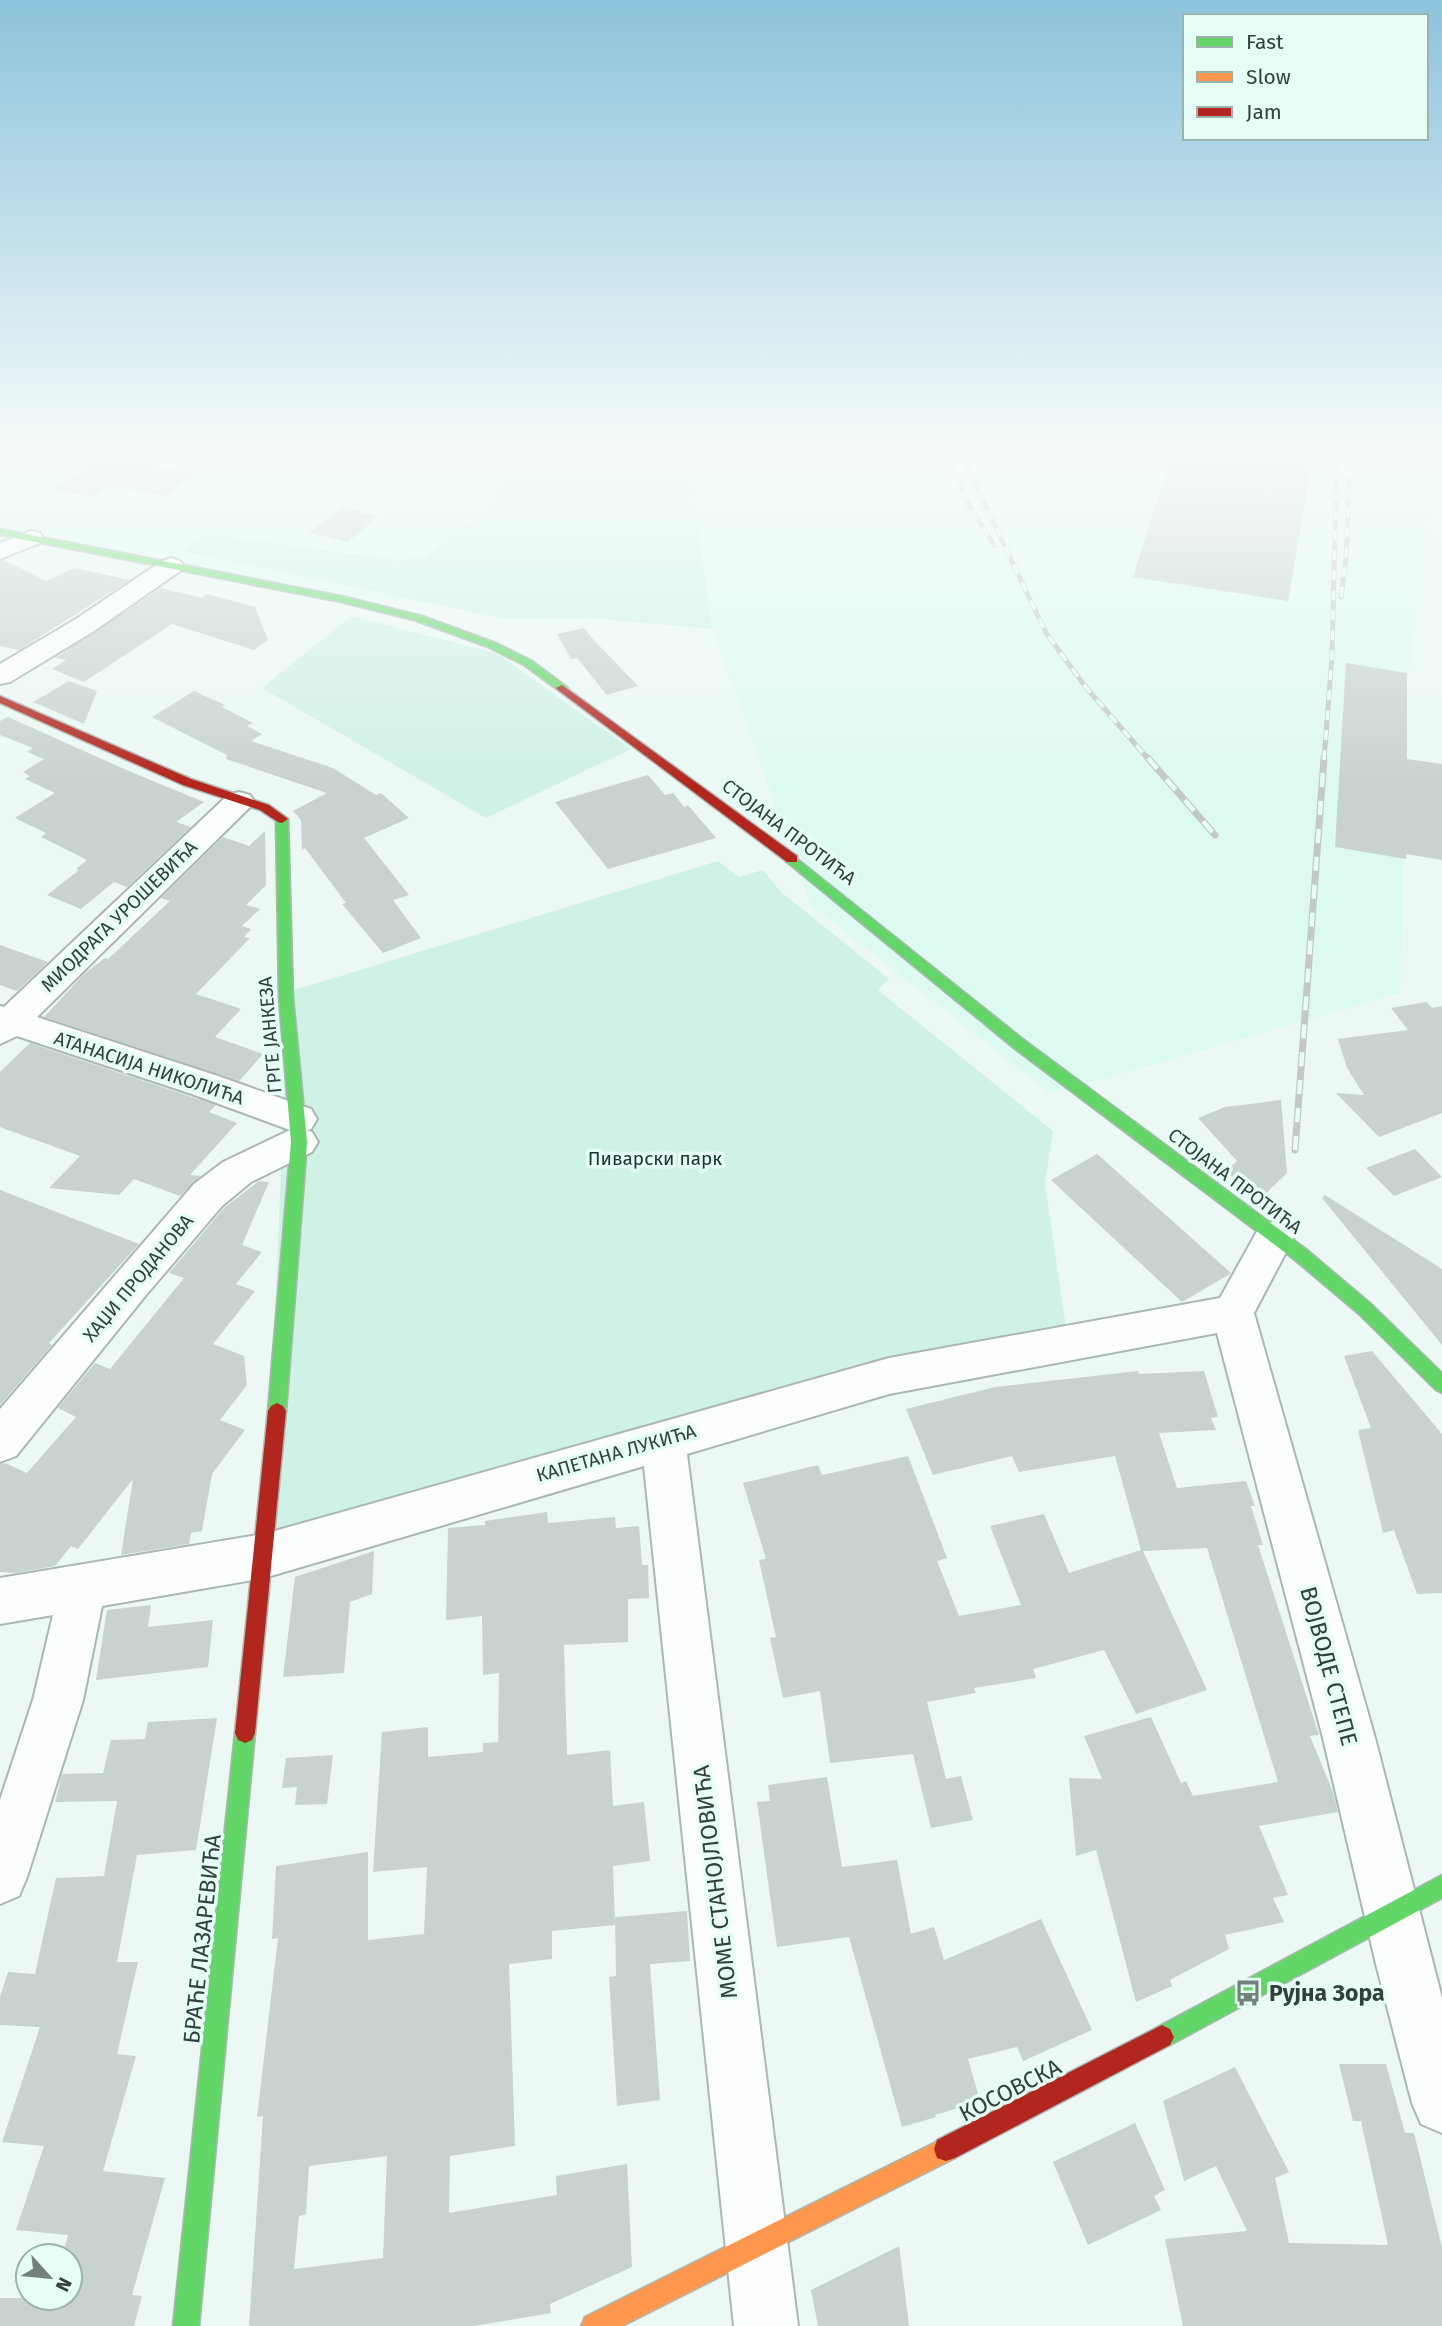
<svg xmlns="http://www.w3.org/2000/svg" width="1442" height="2326" viewBox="0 0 1442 2326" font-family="'Fira Sans',sans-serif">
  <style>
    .built { fill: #ddfaf1 }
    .green { fill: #d0f1e6 }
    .building { fill: #c8d3d0; fill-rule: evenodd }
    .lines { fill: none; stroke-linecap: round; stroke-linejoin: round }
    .street-casing { stroke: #abb7b3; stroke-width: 4 }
    .fast-casing { stroke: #abb7b3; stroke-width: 3 }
    .slow-casing { stroke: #abb7b3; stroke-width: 3 }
    .jam-casing { stroke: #abb7b3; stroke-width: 3 }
    .street { fill: #fcfefd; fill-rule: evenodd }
    .fast { fill: #63d668; fill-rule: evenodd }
    .slow { fill: #ff974d; fill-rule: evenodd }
    .jam { fill: #b3261e; fill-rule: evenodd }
    .rail-far1-casing { stroke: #c4c8c6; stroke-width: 5 }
    .rail-casing { stroke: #c4c8c6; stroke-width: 7 }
    .rail-far1 { stroke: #e5fef6; stroke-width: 3.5; stroke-dasharray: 10; stroke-linecap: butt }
    .rail { stroke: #e5fef6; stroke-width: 4.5; stroke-dasharray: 14; stroke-linecap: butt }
    .labels { text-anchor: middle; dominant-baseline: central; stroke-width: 7; stroke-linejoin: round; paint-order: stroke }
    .street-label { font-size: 19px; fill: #34403c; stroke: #e5fef6 }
    .park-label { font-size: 19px; fill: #13362d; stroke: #e5fef6 }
    .near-street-label { font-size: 23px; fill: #34403c; stroke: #e5fef6 }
    .near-poi-label { font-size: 23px; font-weight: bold; fill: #34403c; stroke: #e5fef6; text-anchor: start }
  </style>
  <rect width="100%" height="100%" fill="#ebf8f4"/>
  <path class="built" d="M0 456H1440L1406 686 1400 993 1051 1094 811 905 712 629 317 593 0 534Z"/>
  <path class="green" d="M504 456H688L712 629 591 618 505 619 183 551 208 534 403 561 426 556 490 508 511 466Z
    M351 616 496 653 631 749 486 818 262 688Z
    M718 861 739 877 763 870 781 892 889 979 878 990 1053 1131 1045 1184 1067 1334 266 1544 288 992Z"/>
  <path class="building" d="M103 456H150L139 463 195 473 165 496 107 486 90 497 52 490Z
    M1171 456H1313L1288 601 1133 577Z
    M341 508 379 516 348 542 309 533Z
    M4 560 46 581 74 568 130 580 19 650 0 646V561Z
    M161 588 202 598 207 594 255 607 268 640 254 650 172 624 84 682 52 669 66 660 55 658Z
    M584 628 592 638 638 686 607 695 577 658 571 659 557 634Z
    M1346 663 1407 673V759L1442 764V860L1406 854V859L1335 847Z
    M69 681 97 691 84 724 33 702Z
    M194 691 225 705 222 707 253 723 247 726 262 734 251 741 333 768 376 795 381 793 409 818 364 838 409 895 393 900 421 938 383 953 342 904 346 903 305 848 302 851 301 820 293 811 327 793 226 759 227 755 152 717Z
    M8 717 131 772 204 802 176 822 191 827 127 887 114 882 81 909 47 895 79 870 76 869 87 860 41 837 46 833 15 818 55 793 25 779 30 776 23 772 44 759 27 752 33 748 0 735V721Z
    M648 775 665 795 673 793 684 807 688 805 716 838 608 869 555 802Z
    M265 831 266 885 246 905 260 909 242 926 251 929 244 937 250 938 196 994 241 1009 215 1037 263 1054 239 1081 44 1017 84 974 105 958 108 959 170 901 161 898 223 837 249 846Z
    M0 945 48 962 17 991 0 985Z
    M1427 1002 1432 1008 1442 1006V1113L1379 1137 1336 1093 1364 1095 1347 1068 1338 1039 1408 1030 1391 1008Z
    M30 1043 216 1105 209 1112 237 1123 190 1175 201 1176 180 1196 134 1179 119 1195 49 1188 80 1156 0 1127V1072Z
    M1281 1100 1287 1173 1263 1196 1225 1172 1237 1161 1198 1118 1225 1107Z
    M1415 1149 1442 1177 1394 1196 1366 1168Z
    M1097 1154 1231 1273 1230 1274 1182 1302 1051 1180Z
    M259 1181 269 1182 242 1245 262 1252 236 1284 255 1291 213 1344 244 1356 247 1385 220 1420 245 1430 212 1474 202 1531 191 1533 189 1544 121 1555 133 1479 78 1549 71 1546 55 1566 16 1573 0 1572V1464L5 1463 27 1473 76 1417 58 1408 95 1363 110 1369 184 1278 169 1273 224 1208Z
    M0 1190 139 1244 49 1343 52 1345 0 1405Z
    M1325 1195 1442 1269V1345L1322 1198Z
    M1372 1351 1442 1434V1593L1417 1594 1394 1530 1383 1533 1358 1430 1371 1428 1344 1356Z
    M1138 1371 1139 1374 1204 1371 1218 1417 1211 1418 1216 1430 1159 1433 1177 1488 1246 1481 1255 1506H1251L1263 1545H1258L1319 1735 1310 1736 1333 1792 1338 1812 1259 1826 1288 1895 1273 1898 1284 1922 1225 1935 1229 1949 1170 1980 1172 1986 1136 2002 1096 1850 1076 1856 1069 1778 1102 1779 1084 1736 1151 1717 1181 1783 1186 1781 1193 1796 1278 1782 1207 1548 1143 1551 1207 1690 1136 1714 1104 1650 1033 1669 1036 1678 974 1688 976 1693 927 1702 946 1779 961 1776 973 1820 931 1828 913 1754 830 1763 820 1691 783 1698 770 1638 776 1637 759 1560 766 1559 743 1483 818 1465 822 1475 908 1456 947 1558 937 1561 959 1616 1021 1605 990 1526 1044 1514 1069 1573 1141 1550 1115 1456 1019 1472 1012 1456 933 1475 906 1409 995 1387Z
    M547 1512 548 1523 615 1517 616 1528 639 1526 642 1565H648L649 1598 628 1599V1642L564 1645 567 1755 610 1750 613 1806 644 1802 650 1861 613 1866 615 1925 552 1931V1959L509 1964 515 2146 450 2156 449 2213 557 2195 556 2176 627 2164 632 2267 550 2304 551 2313 474 2326H249L263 2116 257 2117 278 1938 272 1939 276 1866 368 1852V1940L424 1934 427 1867 373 1872 382 1732 428 1727V1757L483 1752V1743L498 1742 499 1673 483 1675 482 1616 446 1620 448 1528 485 1525V1521ZM387 2156 383 2258 294 2269 299 2216 306 2214 309 2166Z
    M374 1551 372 1594 350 1602 344 1673 283 1677 295 1577Z
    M151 1605 148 1627 213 1620 208 1667 96 1680 107 1610Z
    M217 1718 196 1850 137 1855 117 1962H138L117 2054 136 2056 103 2171 165 2178 132 2295 142 2296 134 2326H0V2298H70V2256H62L68 2235 16 2230 44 2146 2 2142 40 2027 0 2025V1997L8 1972 35 1974 56 1878 104 1876 117 1801 55 1802 62 1774 103 1773 111 1740 145 1739 148 1722Z
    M333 1755 327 1804 295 1805 297 1787 282 1788 286 1758Z
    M827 1777 842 1867 897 1860 911 1934 934 1927 944 1960 1041 1919 1092 2030 1023 2061 1017 2047 968 2059 979 2097 955 2109 935 2115 936 2117 902 2127 849 1937 777 1947 757 1802 770 1801 768 1785Z
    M687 1911 690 1961 650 1964 660 2100 617 2106 609 1977 616 1976 615 1917Z
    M1339 2064H1386L1405 2133H1414L1442 2247V2326H1183L1165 2239 1247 2231 1216 2166 1184 2181 1163 2101 1235 2067 1289 2172 1275 2178 1289 2243 1388 2245 1361 2121H1353Z
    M1135 2123 1165 2190 1154 2196 1161 2210 1088 2245 1053 2162Z
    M899 2246 909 2326H818L811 2290Z"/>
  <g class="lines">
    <g class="street-casing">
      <path id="street" d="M31 531 40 533 43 538 40 543 0 559V543Z
        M171 558 180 561 184 566 180 571 94 631 10 682 0 684V664L76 619 162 561Z
        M239 792 250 795 254 801 250 807 37 1017 218 1076 311 1109 317 1119 311 1129 307 1130 312 1132 318 1142 312 1152 251 1182 222 1206 146 1295 16 1456 0 1462V1409L194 1184 223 1162 290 1130 192 1094 17 1036 0 1044V1006L4 1007 228 795Z
        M1274 1221 1288 1226 1294 1237 1254 1313 1375 1738 1442 1998V2133L1421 2124 1412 2103 1376 1964 1323 1738 1217 1333 889 1394 687 1454 798 2326H734L644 1466 264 1578 102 1606 83 1700 27 1877 19 1896 0 1904V1800L33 1700 53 1615 0 1624V1578L264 1534 889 1358 1220 1298 1260 1226Z"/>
    </g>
    <g class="fast-casing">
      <path id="fast" d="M0 529 341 596 422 616 496 643 532 661 568 688 558 690 524 665 488 647 414 620 341 602 0 535Z
        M282 815 288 819 293 998 307 1142 286 1411 283 1416 277 1419 271 1416 268 1411 291 1142 279 998 276 819Z
        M792 855 1024 1040 1307 1250 1371 1304 1442 1373V1393L1436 1390 1359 1314 1295 1260 1014 1048 787 862 786 859Z
        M245 1723 252 1726 255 1733 199 2326H173L235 1733 238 1726Z
        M1442 1875V1898L1170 2045 1162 2049 1154 2045 1150 2037 1154 2029Z"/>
    </g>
    <g class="slow-casing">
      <path id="slow" d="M946 2137 955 2140 958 2149 955 2158 622 2326H581L585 2317Z"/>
    </g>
    <g class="jam-casing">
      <path id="jam" d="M562 685 797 856V862H787L558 690 556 688Z
        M0 696 191 779 269 805 288 819 282 823 278 822 260 810 183 785 0 703Z
        M277 1403 283 1406 286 1411 255 1733 252 1740 245 1743 238 1740 235 1733 268 1411 271 1406Z
        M1162 2025 1170 2029 1174 2037 1170 2045 955 2158 946 2161 937 2158 934 2149 937 2140Z"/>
    </g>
    <use href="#street" class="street"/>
    <use href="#fast" class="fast"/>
    <use href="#slow" class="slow"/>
    <use href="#jam" class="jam"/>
    <g class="rail-far1-casing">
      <path id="rail-far1" d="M947 456 971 509 994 545
        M962 456 1046 633 1084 685 1149 760
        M1341 597 1346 559 1350 456
        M1324 760 1332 656 1337 456"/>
    </g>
    <g class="rail-casing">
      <path id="rail" d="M1148 758 1215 835
        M1295 1150 1324 758"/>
    </g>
    <use href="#rail-far1" class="rail-far1"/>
    <use href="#rail" class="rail"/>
  </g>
  <linearGradient id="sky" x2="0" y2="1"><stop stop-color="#8cc3dc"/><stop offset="0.58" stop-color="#f6fcfa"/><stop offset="1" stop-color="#f6fcfa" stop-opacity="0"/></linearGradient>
  <rect width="1442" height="782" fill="url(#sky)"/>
  <defs>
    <g id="bus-bare" transform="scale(2.1)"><path d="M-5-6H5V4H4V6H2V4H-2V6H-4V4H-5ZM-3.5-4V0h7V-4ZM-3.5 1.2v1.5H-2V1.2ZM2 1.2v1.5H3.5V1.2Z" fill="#74807c" stroke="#e5fef6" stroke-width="2.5" paint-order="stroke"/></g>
  </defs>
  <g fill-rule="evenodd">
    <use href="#bus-bare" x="1248" y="1993"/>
  </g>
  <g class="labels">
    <g class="street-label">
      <text transform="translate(789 832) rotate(37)">СТОЈАНА ПРОТИЋА</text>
      <text transform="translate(119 916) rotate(-44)">МИОДРАГА УРОШЕВИЋА</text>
      <text transform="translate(270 1035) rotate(-95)">ГРГЕ ЈАНКЕЗА</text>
      <text transform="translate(149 1068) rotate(18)">АТАНАСИЈА НИКОЛИЋА</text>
      <text transform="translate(1235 1181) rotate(37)">СТОЈАНА ПРОТИЋА</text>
      <text transform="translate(138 1278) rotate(-50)">ХАЏИ ПРОДАНОВА</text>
      <text transform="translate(616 1453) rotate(-16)">КАПЕТАНА ЛУКИЋА</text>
    </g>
    <g class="park-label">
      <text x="655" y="1158">Пиварски парк</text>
    </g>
    <g class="near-street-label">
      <text transform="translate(1329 1666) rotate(75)">ВОЈВОДЕ СТЕПЕ</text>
      <text transform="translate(715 1882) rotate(-97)">МОМЕ СТАНОЈЛОВИЋА</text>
      <text transform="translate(202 1939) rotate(-84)">БРАЋЕ ЛАЗАРЕВИЋА</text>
      <text transform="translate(1010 2090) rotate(-27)">КОСОВСКА</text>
    </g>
    <g class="near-poi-label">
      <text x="1269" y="1993">Рујна Зора</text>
    </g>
  </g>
  <rect x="1183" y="14" width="245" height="126" fill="#e5fef6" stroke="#9eb2ac" stroke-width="2"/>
  <rect x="1197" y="37" width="35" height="10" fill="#63d668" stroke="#9eb2ac" stroke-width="2"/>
  <text x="1246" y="49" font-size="21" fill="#34403c">Fast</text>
  <rect x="1197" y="72" width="35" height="10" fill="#ff974d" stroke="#9eb2ac" stroke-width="2"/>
  <text x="1246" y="84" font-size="21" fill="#34403c">Slow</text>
  <rect x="1197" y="107" width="35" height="10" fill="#b3261e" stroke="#9eb2ac" stroke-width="2"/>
  <text x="1246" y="119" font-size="21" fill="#34403c">Jam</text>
  <g transform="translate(49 2277) rotate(117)"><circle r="33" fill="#e5fef6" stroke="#9eb2ac" stroke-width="2"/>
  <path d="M0-5L12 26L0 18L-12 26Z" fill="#74807c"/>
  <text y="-10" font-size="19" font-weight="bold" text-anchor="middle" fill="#34403c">N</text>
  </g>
</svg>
